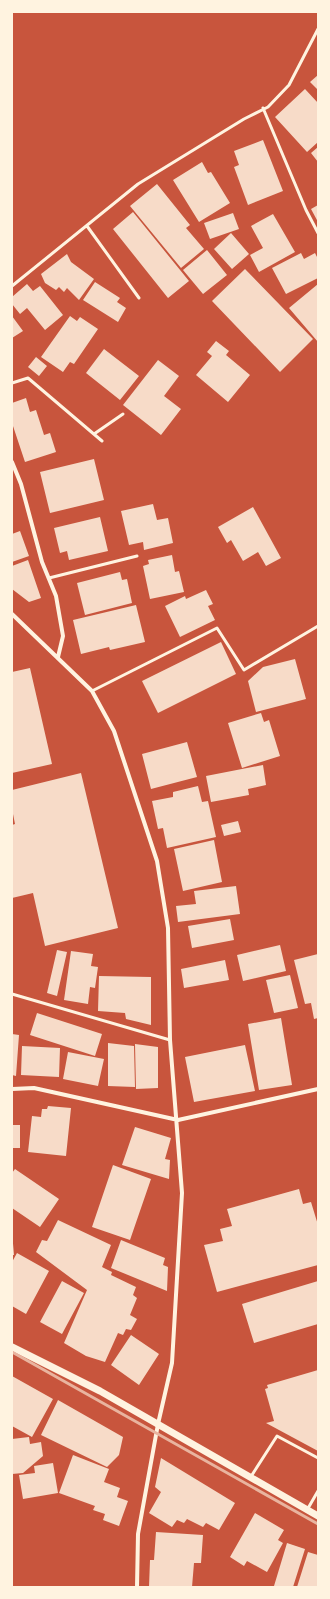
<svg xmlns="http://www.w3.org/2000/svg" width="330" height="1599" viewBox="0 0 330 1599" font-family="'Fira Sans',sans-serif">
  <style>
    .building { fill: #f7dbc8 }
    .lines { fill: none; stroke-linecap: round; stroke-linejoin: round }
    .service { stroke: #fff3e0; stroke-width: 3 }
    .minor { stroke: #fff3e0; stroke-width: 4 }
    .tertiary { stroke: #fff3e0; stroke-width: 7 }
    .rail { stroke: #e9b49f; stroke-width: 3 }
  </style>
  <rect width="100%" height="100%" fill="#c8553d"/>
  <path class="building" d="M318 75V90L310 82Z
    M305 89 318 103V142L307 152 275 117Z
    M263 140 283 191 248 205 234 167 239 165 234 151Z
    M318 147V162L311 153Z
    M202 162 208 173 211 172 230 203 199 222 173 180Z
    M157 184 190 225 186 228 204 249 181 268 130 206Z
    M318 205V222L311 209Z
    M133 212 189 281 168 298 113 229Z
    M233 213 239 229 210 239 204 223Z
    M273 214 295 252 259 272 250 255 263 248 251 226Z
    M231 233 249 254 232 269 214 249Z
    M207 250 227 275 203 294 183 270Z
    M301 253 304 259 315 253 318 259V278L286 294 272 268Z
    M67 254 71 262 94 279 79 300 67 288 64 292 59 287 56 290 45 283 41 274Z
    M245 269 313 339 280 372 212 301Z
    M95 282 120 298 117 302 126 308 118 322 83 300Z
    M27 284 33 291 40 286 63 315 45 330 27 308 20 314 12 304V297Z
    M318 284V342L289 308Z
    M12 316 23 331 12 338Z
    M70 316 77 321 80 317 98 329 74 364 70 362 63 372 41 357Z
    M216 341 229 351 226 355 250 375 228 402 196 375 212 356 207 352Z
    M104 349 139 376 120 400 86 373Z
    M36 357 47 366 39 376 28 367Z
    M158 360 179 376 164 396 181 409 161 435 123 405Z
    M26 398 30 412 36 410 44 435 50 433 56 452 25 462 12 423V403Z
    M94 459 104 500 50 513 40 472Z
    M153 504 157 520 168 518 173 543 144 550 143 542 129 545 121 511Z
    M253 507 281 558 266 566 258 552 243 561 231 540 227 543 218 527Z
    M100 517 108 551 69 560 67 551 60 553 54 528Z
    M20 531 29 556 12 562V534Z
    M172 555 175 572 179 571 184 592 150 599 143 566 149 564 148 560Z
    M28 560 41 598 29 602 12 589V566Z
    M120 572 122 580 127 579 132 603 85 615 77 583Z
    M206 590 213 604 208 606 215 620 180 637 165 606 185 596 186 599Z
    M136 605 145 642 110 650 109 647 81 654 73 620Z
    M221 642 236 674 158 713 142 681Z
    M295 659 306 699 256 712 248 681 263 667Z
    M30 668 52 764 12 773V672Z
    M261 713 264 722 269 720 280 756 242 768 228 723Z
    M187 742 197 777 151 789 142 754Z
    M263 765 266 785 248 789 249 795 211 802 206 776Z
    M81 773 118 928 45 946 33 893 12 898V825L15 824 12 809V790Z
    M198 786 202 802 208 801 216 837 167 848 163 828 158 829 152 801 173 797V792Z
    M238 821 241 832 224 836 221 825Z
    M214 840 222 882 183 891 174 849Z
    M236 886 240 914 178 922 176 906 196 904 194 891Z
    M230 919 234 940 192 948 188 926Z
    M280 945 286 971 243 981 237 955Z
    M57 950 67 952 57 996 47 993Z
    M71 951 93 954 91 966 98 967 95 988 90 987 88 1004 64 1000Z
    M318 954V1018L314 1019 311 1003 305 1004 294 960Z
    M225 960 229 980 184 988 181 969Z
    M290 975 298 1008 274 1013 266 980Z
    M99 976 151 977V1025L126 1019 125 1013 98 1011Z
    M37 1013 102 1034 95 1056 30 1035Z
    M281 1018 292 1085 259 1090 248 1024Z
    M12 1034 19 1035 16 1076 12 1075Z
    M108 1043 134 1046 135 1087 108 1086Z
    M135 1044 158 1047V1088L136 1089Z
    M245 1045 255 1091 194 1102 185 1057Z
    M22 1046 60 1048 59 1077 21 1075Z
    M68 1052 104 1059 98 1086 63 1079Z
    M48 1106 71 1108 66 1156 28 1152 32 1116 41 1117 42 1109H47Z
    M12 1125H20V1148H12Z
    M135 1127 171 1138 165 1159 170 1160 169 1179 122 1165Z
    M113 1165 151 1179 130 1240 92 1227Z
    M15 1169 59 1199 40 1227 12 1208V1173Z
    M299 1189 303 1204 311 1202 318 1225V1265L217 1292 204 1245 223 1241 220 1229 232 1226 227 1209Z
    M58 1220 111 1245 102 1267 112 1272 111 1275 136 1287 133 1295 137 1298 130 1315 137 1319 131 1330 126 1329 123 1335 118 1333 105 1362 86 1356 64 1343 87 1290 36 1252 42 1240 47 1241Z
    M12 1232 14 1255H12Z
    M121 1240 165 1258 163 1265 168 1267 167 1291 111 1268Z
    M17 1253 49 1271 26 1314 12 1306V1262Z
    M62 1281 84 1293 62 1334 40 1322Z
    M318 1281V1324L254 1343 242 1304Z
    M131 1335 159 1354 139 1385 111 1365Z
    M318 1370V1451L266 1423 274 1421 265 1389 268 1388 267 1385Z
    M12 1376 53 1399 32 1437 12 1426Z
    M58 1400 123 1437 119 1455 107 1467 41 1435Z
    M29 1437 30 1444 41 1442 43 1456 23 1473 12 1474V1439Z
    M73 1455 109 1469 104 1482 120 1488 117 1497 128 1501 119 1526 103 1520 105 1514 93 1510 95 1506 59 1493Z
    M161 1458 235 1503 219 1530 206 1523 203 1527 187 1519 184 1523 177 1520 172 1527 149 1513 161 1492 155 1487Z
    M53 1463 58 1493 23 1499 19 1475 35 1473 34 1466Z
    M255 1513 284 1530 278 1540 283 1543 267 1572 247 1561 244 1566 230 1557Z
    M156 1532 203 1535 201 1563H194L192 1587H149L150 1560H154Z
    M287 1543 305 1549 293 1587H276L274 1586Z
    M308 1552 318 1555V1587H297Z"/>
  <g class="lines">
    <path class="service" d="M263 108 306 210 318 233
      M87 226 139 298
      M12 286 138 184 244 119 268 107 289 85 318 29
      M12 383 28 378 102 441
      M94 434 123 414
      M49 578 137 556
      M92 691 217 628 244 670 318 626
      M12 994 170 1040
      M250 1478 277 1436 318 1458
      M307 1510 318 1491"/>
    <path class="minor" d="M12 462 21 484 42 562 56 596 63 636 58 657
      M12 614 92 691 114 731 157 861 168 928 170 1040 182 1193 172 1363 158 1424 138 1534 137 1587
      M12 1089 34 1088 178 1120 318 1089"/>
    <path class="tertiary" d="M12 1347 100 1391 318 1516"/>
    <path class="rail" d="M12 1352 318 1524"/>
  </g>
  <rect width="330" height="1599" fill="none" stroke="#fff3e0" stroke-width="26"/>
</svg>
